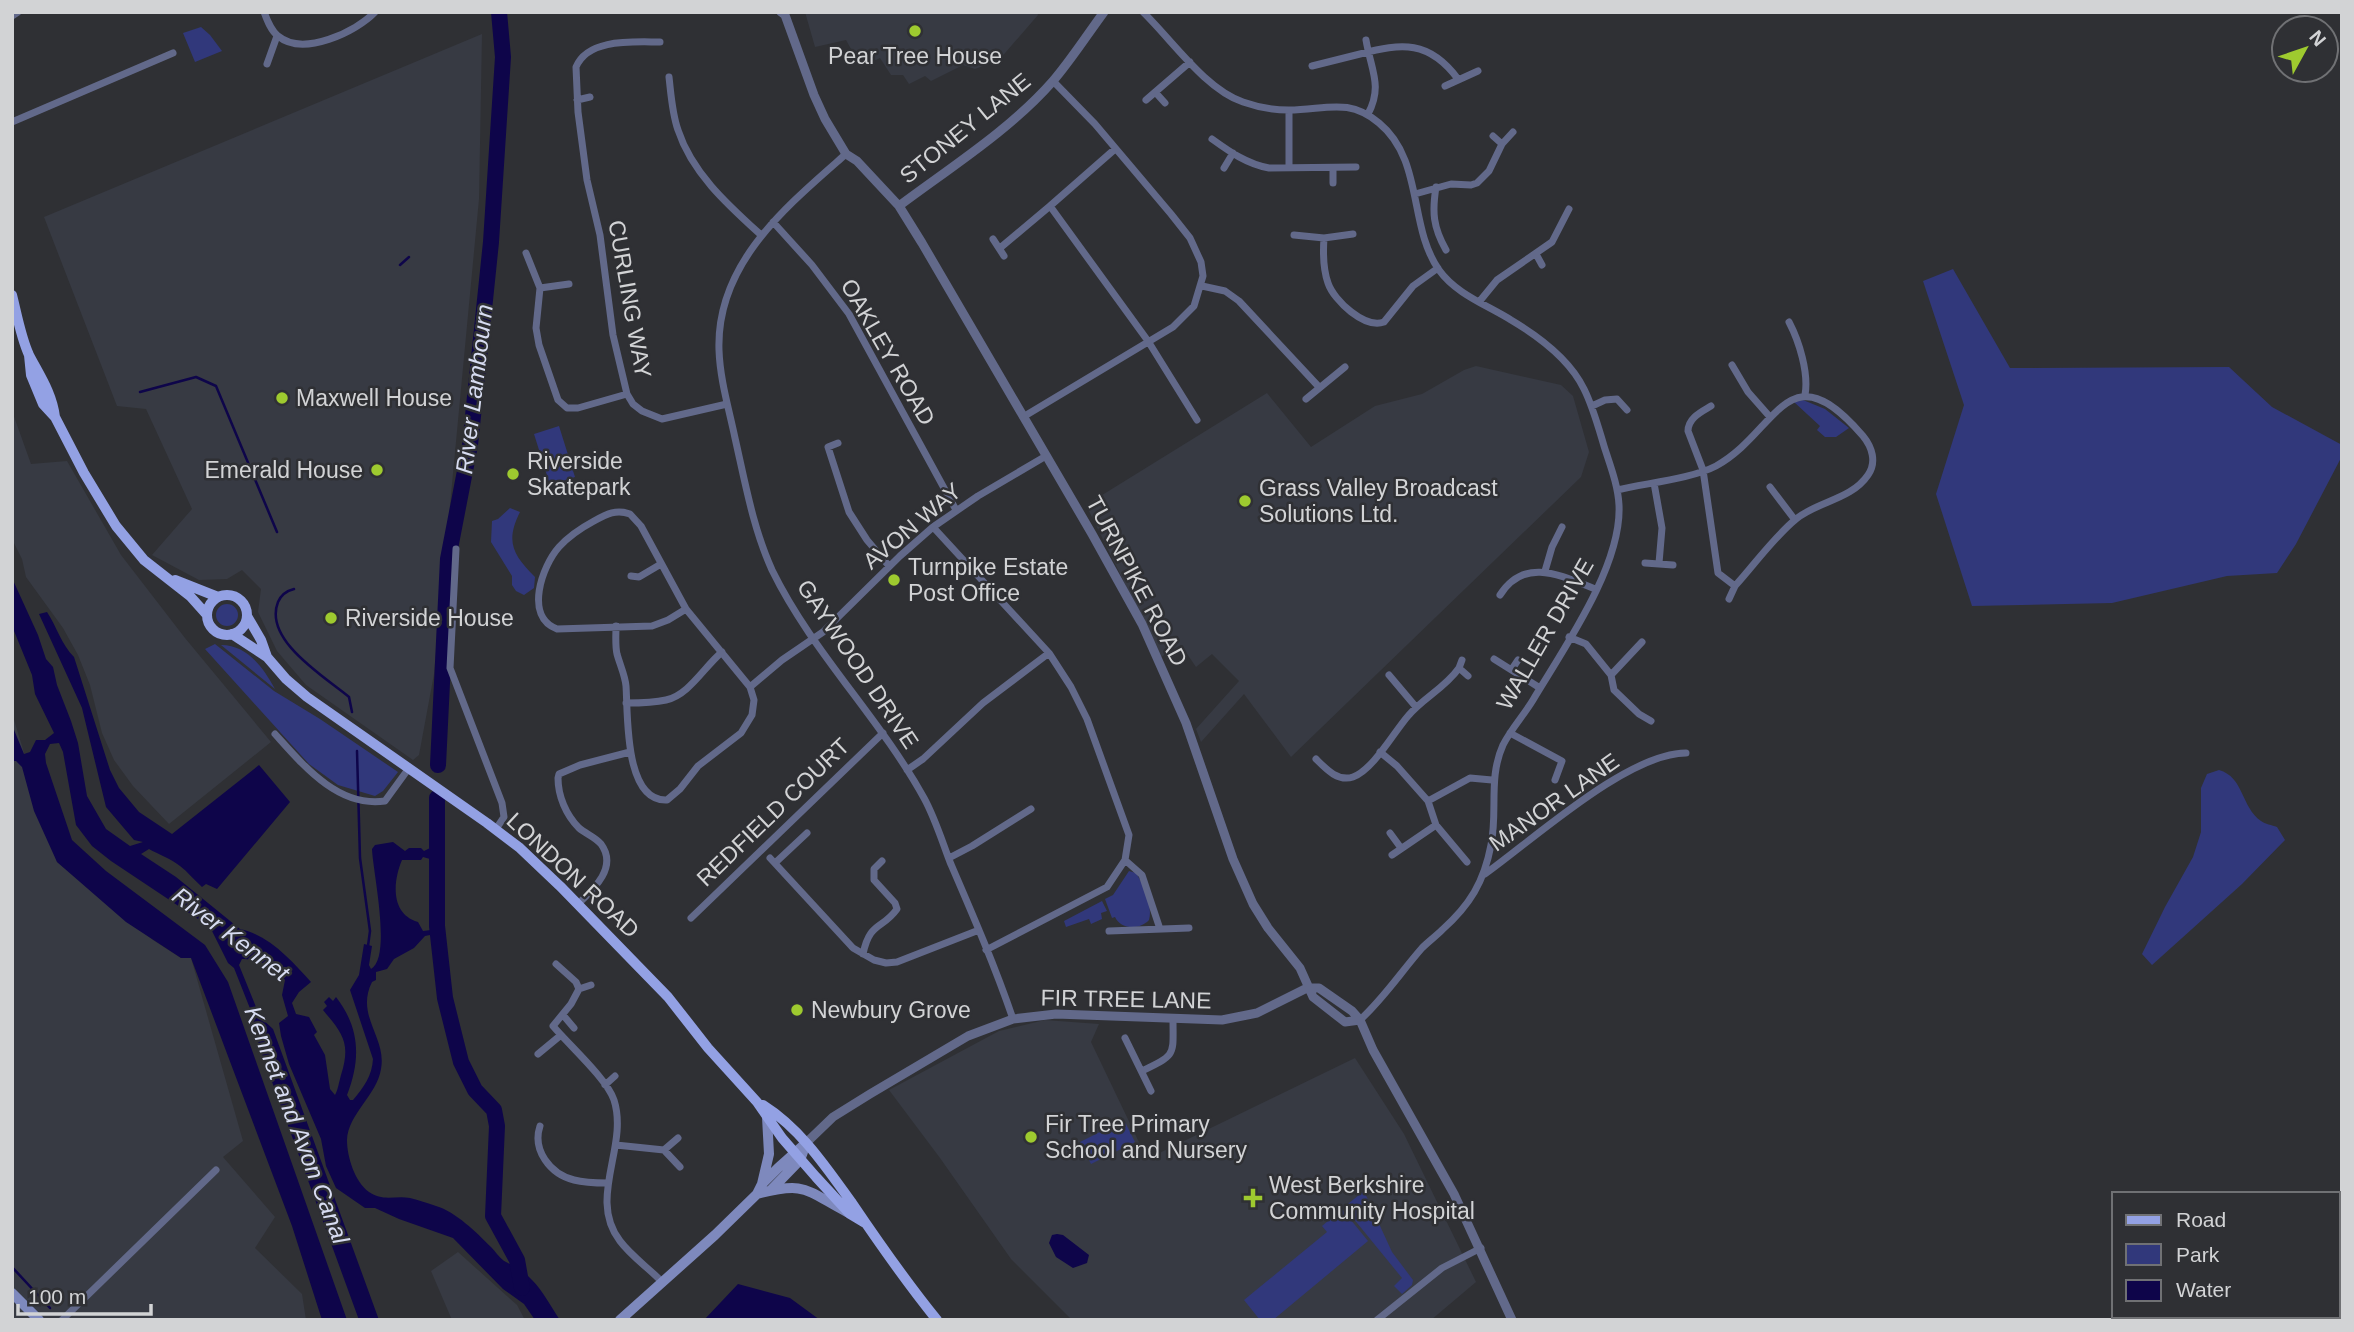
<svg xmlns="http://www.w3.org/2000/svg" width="2354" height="1332" viewBox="0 0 2354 1332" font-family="Arial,sans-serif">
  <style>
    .built { fill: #373a43 }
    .green { fill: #31387b }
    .water { fill: #0e054a }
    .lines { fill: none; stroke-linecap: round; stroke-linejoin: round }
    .stream { stroke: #0e054a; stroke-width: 2.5 }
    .river { stroke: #0e054a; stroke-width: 16 }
    .minor { stroke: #62698a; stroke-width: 7 }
    .tertiary { stroke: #62698a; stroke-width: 9 }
    .secondary { stroke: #7e89bd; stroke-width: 10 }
    .primary { stroke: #93a1e4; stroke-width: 10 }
    .poi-dot { fill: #9eca2f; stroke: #2f3034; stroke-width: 2.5 }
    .labels { text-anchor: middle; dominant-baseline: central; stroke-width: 5; stroke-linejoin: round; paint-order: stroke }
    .poi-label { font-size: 23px; fill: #d2d3d5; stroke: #2f3034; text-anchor: start }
    .street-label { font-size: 23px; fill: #d2d3d5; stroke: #2f3034 }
    .water-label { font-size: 24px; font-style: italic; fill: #d7dcf1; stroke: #2f3034 }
  </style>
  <rect width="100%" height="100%" fill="#2f3034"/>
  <path class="built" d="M805 12H1037L1038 15 999 60 975 69 963 65 931 81 925 76 909 84 903 75H891L880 58 861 67 846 40 815 47Z
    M482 34 479 199 434 674 419 755 413 760 306 685 277 651 258 612 261 589 242 570 227 579 199 580 152 555 192 509 146 409 117 406 44 217Z
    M1476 366 1561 385 1573 396 1589 452 1581 477 1291 757 1244 694 1201 742 1196 729 1239 681 1212 654 1196 667 1181 645 1161 657 1086 505 1267 393 1311 447 1375 406 1422 394 1464 370Z
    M12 411 31 464 67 461 121 555 185 638 271 742 169 824 133 786 114 760 102 733 90 685 78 655 63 628 26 577 22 559 12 539Z
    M12 713 57 862 153 940 181 958H191L243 1141 223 1157 275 1217 255 1248 302 1294 306 1320H12Z
    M1045 1020 1099 1024 1091 1042 1147 1159 1355 1058 1404 1134 1476 1282 1431 1320H1072L1011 1259 940 1158 889 1090 999 1031Z
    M458 1252 517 1305 525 1320H452L431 1271Z"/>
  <path class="green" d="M201 27 210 35 222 51 195 62 183 33Z
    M1953 269 2010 368 2229 367 2272 407 2342 445V456L2296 544 2277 573 2227 576 2112 603 1972 606 1936 494 1964 405 1923 281Z
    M1803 400 1825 409 1849 428 1836 437H1825L1817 430 1820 426 1794 402Z
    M559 426 575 477 550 485 534 434Z
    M510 508 520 512C505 542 513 555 535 577L534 588 524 595 516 591 512 585V576L491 542 492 521 498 519Z
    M216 615a11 11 0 1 1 22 0a11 11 0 1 1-22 0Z
    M215 644 274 691 320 719 398 772 383 791 375 796 338 785 309 764 205 649Z
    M221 645C247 645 263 667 275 689Z
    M2219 770C2244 777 2241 807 2261 821 2265 824 2272 825 2277 827L2285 840 2242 884 2152 965 2142 954 2165 907 2193 857 2201 832V788L2207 774Z
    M1129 871 1136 873C1144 885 1153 906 1149 920 1140 930 1121 930 1115 917L1112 918 1105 899 1113 895Z
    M1102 901 1107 911 1101 913 1102 919 1091 924 1089 919 1066 927 1064 921Z
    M1124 1120 1135 1142 1091 1164 1080 1142Z
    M1364 1191 1392 1252 1413 1280 1412 1285 1402 1294 1394 1286 1402 1278 1344 1207Z
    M1342 1209 1368 1241 1273 1320H1260L1244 1300 1327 1232 1322 1226Z"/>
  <path class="water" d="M12 578 38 635 46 659 53 667 57 685 71 721 78 743 87 796 106 829 130 846 143 842 134 840 106 807 82 708 39 614 47 612C57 627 61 644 74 657L110 770 119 788 139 812 172 834 259 765 290 802 217 889 206 884 202 887C194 880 188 872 180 866 171 859 158 854 149 849L141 854 176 877 240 929C269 935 292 961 311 982L299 992 292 1003 296 1014 309 1017 317 1032 314 1035 325 1055 330 1089 335 1095C338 1090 339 1082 341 1075 351 1043 343 1034 323 1010L327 1006 324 1002 329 997 333 1001 336 997C360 1028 361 1059 347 1095L350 1100H353C364 1087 372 1076 373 1059L350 990 359 975 364 944 372 946 369 965 371 969C392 957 373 873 372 849L375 845 393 842 405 851 409 848H421L424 851 430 848V859L423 857 421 860H402C393 881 390 914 418 922L423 931 431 930 430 935 425 936 414 948 394 959 387 969 376 972V980L372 982C355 1016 387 1037 381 1069 377 1095 348 1114 347 1140 347 1157 355 1182 369 1192 383 1202 396 1195 410 1198 419 1200 427 1203 436 1206 456 1212 476 1232 491 1247 496 1252 500 1259 506 1262 515 1267 525 1272 532 1280 543 1291 551 1307 560 1320H535L524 1304 503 1289 453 1238 399 1219 375 1208H365L336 1188 326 1166 321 1139 289 1064 281 1036 279 1023 288 1016 282 995 285 980C278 968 255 958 242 959L239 965 260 1017 273 1029 379 1320H359L263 1057 254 1028 251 1011 234 968 228 963 210 927 111 861 92 846 76 825 63 752 59 743 50 744 45 754 46 763 72 840 106 871 205 945 228 982 347 1320H322L292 1226 191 958H181L126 922 57 862 34 811 22 767 16 761H12V725L24 754 30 752 36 740H45L54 733 35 694 32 675 12 626Z
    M1057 1234 1063 1235 1089 1255 1087 1263 1073 1268 1056 1257 1049 1243 1052 1235Z
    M738 1284 790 1298 820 1320H704Z"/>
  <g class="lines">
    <path class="stream" d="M400 265 409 257
      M140 392 196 377 216 386 277 532
      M294 589C286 591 281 595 278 602 263 640 325 677 349 697L352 712
      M357 751 360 858 370 931 368 946
      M12 1267 50 1308"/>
    <path class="river" d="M438 765 448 559 470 445 491 242 503 57 499 12
      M437 798V926L445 998 461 1062 475 1090 494 1110 497 1126 493 1216 517 1260 522 1288"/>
    <path class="minor" d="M264 12C267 20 271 31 278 36 303 57 356 32 375 12
      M1143 12C1172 40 1205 89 1243 102 1257 107 1274 110 1289 110 1325 110 1348 97 1379 123 1424 160 1408 226 1439 270 1456 294 1487 305 1511 320 1538 336 1570 360 1584 389 1593 407 1598 426 1604 446 1610 465 1618 485 1619 505 1622 566 1564 648 1533 700 1524 715 1511 729 1503 745 1488 778 1498 811 1491 845 1484 882 1470 905 1442 930 1436 936 1428 942 1422 948 1401 972 1384 998 1360 1020
      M12 16 18 12
      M1366 40C1371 70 1383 86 1368 114
      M660 42C633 42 588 38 576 67L578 112 587 180 600 235 613 335 627 394 633 404 642 411 662 419 727 404
      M267 64 277 36
      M1312 66C1328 62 1344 58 1360 54 1402 43 1429 40 1458 79
      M669 77C671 94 672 113 678 130 692 173 728 205 761 235
      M1445 86 1478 71
      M1156 93 1165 103
      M577 100 590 97
      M1146 100 1190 62
      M1289 110V168
      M12 122 173 53
      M1493 136 1502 144
      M1212 139C1230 152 1247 164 1269 168L1356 167
      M1115 149 1050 206 1148 341 1197 420
      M846 154C787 206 716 263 719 350 720 380 729 409 735 438 745 482 753 528 772 570 812 652 880 718 924 798 935 818 942 841 950 862 972 913 995 966 1013 1019
      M1224 168 1233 153
      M1333 169V183
      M1436 187C1432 212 1433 227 1446 250
      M1415 194 1451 184 1471 185 1477 183 1489 171 1502 144 1513 132
      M773 222 812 265 849 314 956 510
      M1294 235 1324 238 1353 234
      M1324 238C1323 252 1323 269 1328 283 1334 301 1365 329 1384 322L1413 286 1438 268
      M993 239 1004 256
      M1000 248 1050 206
      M526 253 540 288 536 328 539 345 558 400 567 408H578L627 394
      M1536 254 1542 265
      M1202 286 1225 291 1239 301 1319 387
      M540 288 569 284
      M1479 302 1497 280 1552 242 1569 209
      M1789 322C1799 341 1809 373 1805 395
      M1732 365 1748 392 1770 417
      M1306 399 1345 367
      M1592 406 1605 400 1617 399 1627 410
      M1711 406C1701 412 1688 418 1688 431L1703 470 1718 573 1735 586
      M1023 417 1173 327 1194 306 1203 276 1201 262 1190 238 1171 214 1095 124 1053 81
      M838 443 828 447 849 512 867 540 889 566
      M1654 483 1662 528 1659 563
      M1770 487 1795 520
      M1617 490C1646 483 1691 479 1716 466 1778 432 1787 347 1863 436 1872 447 1877 462 1868 475 1851 500 1818 501 1796 519 1773 538 1755 564 1735 586L1729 599
      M933 527 1049 653 1071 687 1087 719 1129 835 1125 860 1107 887 986 950
      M456 549 450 668 502 803 504 817 496 829
      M1645 563 1673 565
      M1545 571 1552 547 1562 527
      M631 576 639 577 661 564
      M1500 595C1525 556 1562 576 1595 589
      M616 626C616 635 615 645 617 654 620 665 625 675 626 686 628 714 624 802 667 800L680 789 698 766 741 733 752 715 754 700 750 687 686 609 641 526 630 514C616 509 607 514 594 521 581 528 569 536 559 547 542 566 524 617 557 629L652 626 668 620 686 609
      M1569 637 1586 644 1611 675 1614 690 1639 714 1651 721
      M1494 659 1540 688
      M1462 660 1459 668 1468 676
      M1512 669 1518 660
      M1389 675 1416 707
      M1611 675 1642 642
      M750 687 782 660 823 632 900 556 933 527 978 496 1046 456
      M626 703C639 703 653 703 666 700 689 695 704 667 722 652
      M1510 733 1562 761 1555 780
      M275 734C303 765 338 808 385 801L409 768
      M1380 752 1397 766 1428 801 1470 778 1492 780
      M1316 759C1326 769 1338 782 1353 777 1373 770 1394 732 1408 716 1423 698 1445 688 1459 668
      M907 770 923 759 983 703 1049 653
      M1428 801 1436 825
      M1390 833 1401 848
      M1392 855 1436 825 1467 862
      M770 858 853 948 874 960 886 963 897 962 979 930
      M949 858 972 846 1031 809
      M1125 860 1142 875 1160 929
      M775 863 807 833
      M1485 874C1534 839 1628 753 1686 753
      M578 904C594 889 618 867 601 844 595 837 586 834 579 828 566 815 558 796 558 778L559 774 580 765 630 752
      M691 918 883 733
      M1109 931 1189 928
      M863 954C870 921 882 930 897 909L895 903 874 880V869L882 861
      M556 964 576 982 579 989 571 1004 553 1026C569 1045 607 1079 614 1100 629 1147 587 1198 620 1241 632 1257 649 1268 662 1282
      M579 989 591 985
      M563 1015 574 1028
      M1125 1038 1151 1091
      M538 1054 561 1035
      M1142 1071C1177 1054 1173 1056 1173 1018
      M605 1085 615 1076
      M540 1126C532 1150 550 1174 574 1180 585 1183 596 1183 608 1183
      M616 1145 664 1150 678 1138
      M664 1150 680 1167
      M62 1320 216 1170
      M1377 1320 1442 1268 1481 1248"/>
    <path class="tertiary" d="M781 12 785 15 814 95 825 119 846 154 857 161 899 206 922 243 1092 534 1142 624 1186 723 1233 859 1253 904 1268 928 1300 968 1313 997 1345 1022 1360 1020
      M899 206C951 167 1010 130 1053 81 1071 60 1087 35 1104 12
      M806 1143 833 1117 870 1094 968 1036 1013 1019 1056 1014 1222 1020 1257 1013 1307 988H1319L1352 1011 1360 1020 1373 1050 1454 1194 1512 1320"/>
    <path class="secondary" d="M762 1184 769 1154 767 1117
      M770 1191 800 1160 803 1152
      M757 1194C806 1181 805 1190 847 1212
      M12 1293 39 1320
      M620 1320 715 1235 757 1194 762 1184 778 1168 806 1143"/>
    <path class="primary" d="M12 295C17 315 21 338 29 355 40 376 52 393 55 417
      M29 355 31 375 43 404 55 417 84 473 116 526 144 560 190 596 207 615
      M175 580 218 597
      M207 615a20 20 0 1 1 40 0a20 20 0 1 1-40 0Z
      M247 616 261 640 267 657
      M232 634 267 657 286 679 307 697 487 823 520 848 560 886 668 997 708 1048 757 1102 782 1138 816 1177 850 1214 865 1223
      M763 1105C801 1129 826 1167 852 1203 879 1243 907 1283 937 1320"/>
  </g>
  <g class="poi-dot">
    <circle cx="915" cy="31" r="7"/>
    <circle cx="282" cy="398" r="7"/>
    <circle cx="377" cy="470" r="7"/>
    <circle cx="513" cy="474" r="7"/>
    <circle cx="1245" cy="501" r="7"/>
    <circle cx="894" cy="580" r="7"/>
    <circle cx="331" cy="618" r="7"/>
    <circle cx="797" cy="1010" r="7"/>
    <circle cx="1031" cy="1137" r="7"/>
    <path d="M1249.5 1187.5h7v7h7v7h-7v7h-7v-7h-7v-7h7z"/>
  </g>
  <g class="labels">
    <g class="poi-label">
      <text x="915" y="56" text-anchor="middle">Pear Tree House</text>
      <text x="296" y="398">Maxwell House</text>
      <text x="527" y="461">Riverside<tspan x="527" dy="26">Skatepark</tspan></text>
      <text x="363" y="470" text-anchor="end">Emerald House</text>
      <text x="1259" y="488">Grass Valley Broadcast<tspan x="1259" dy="26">Solutions Ltd.</tspan></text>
      <text x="908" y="567">Turnpike Estate<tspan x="908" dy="26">Post Office</tspan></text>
      <text x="345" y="618">Riverside House</text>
      <text x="811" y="1010">Newbury Grove</text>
      <text x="1045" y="1124">Fir Tree Primary<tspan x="1045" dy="26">School and Nursery</tspan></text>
      <text x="1269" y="1185">West Berkshire<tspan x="1269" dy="26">Community Hospital</tspan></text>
    </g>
    <g class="street-label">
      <text transform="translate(965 128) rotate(-39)">STONEY LANE</text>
      <text transform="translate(630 299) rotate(80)">CURLING WAY</text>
      <text transform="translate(888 352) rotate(60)">OAKLEY ROAD</text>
      <text transform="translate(912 526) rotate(-40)">AVON WAY</text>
      <text transform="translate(1137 581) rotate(62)">TURNPIKE ROAD</text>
      <text transform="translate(1545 634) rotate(-60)">WALLER DRIVE</text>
      <text transform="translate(858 664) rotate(56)">GAYWOOD DRIVE</text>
      <text transform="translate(1554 802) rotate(-35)">MANOR LANE</text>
      <text transform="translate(773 812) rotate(-44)">REDFIELD COURT</text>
      <text transform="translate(573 875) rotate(43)">LONDON ROAD</text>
      <text transform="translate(1126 999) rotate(1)">FIR TREE LANE</text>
    </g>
    <g class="water-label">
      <text transform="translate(474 389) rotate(-83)">River Lambourn</text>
      <text transform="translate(231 934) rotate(37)">River Kennet</text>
      <text transform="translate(297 1125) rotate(69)">Kennet and Avon Canal</text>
    </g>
  </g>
  <rect width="2354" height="1332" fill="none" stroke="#d2d3d5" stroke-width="28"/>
  <rect x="2112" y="1192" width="228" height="126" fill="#2f3034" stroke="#707174" stroke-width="2"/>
  <rect x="2126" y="1215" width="35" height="10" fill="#93a1e4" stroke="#707174" stroke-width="2"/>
  <text x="2176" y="1227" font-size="21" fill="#d2d3d5">Road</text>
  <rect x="2126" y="1244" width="35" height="21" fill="#31387b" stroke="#707174" stroke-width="2"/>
  <text x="2176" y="1262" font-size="21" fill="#d2d3d5">Park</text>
  <rect x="2126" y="1280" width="35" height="21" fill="#0e054a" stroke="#707174" stroke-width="2"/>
  <text x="2176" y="1297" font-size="21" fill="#d2d3d5">Water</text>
  <g transform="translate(2305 49) rotate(50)"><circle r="33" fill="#2f3034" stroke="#707174" stroke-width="2"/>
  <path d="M0-5L12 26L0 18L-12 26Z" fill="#9eca2f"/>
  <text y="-10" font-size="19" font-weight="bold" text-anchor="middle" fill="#d2d3d5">N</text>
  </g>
  <path d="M18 1304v10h133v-10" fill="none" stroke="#d2d3d5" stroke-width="3.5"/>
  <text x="28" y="1304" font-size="21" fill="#d2d3d5" stroke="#2f3034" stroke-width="5" paint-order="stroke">100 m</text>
</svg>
